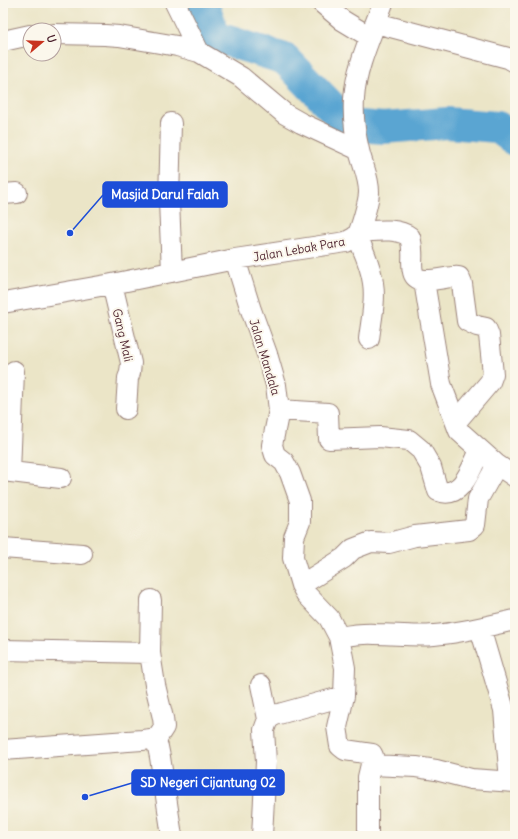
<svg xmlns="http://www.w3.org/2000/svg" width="518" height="839" viewBox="0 0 518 839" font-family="Delius,sans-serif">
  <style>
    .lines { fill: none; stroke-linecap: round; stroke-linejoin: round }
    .river { stroke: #5aa5d2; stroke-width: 32 }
    .minor-casing { stroke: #9a8279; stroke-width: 22 }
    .minor { stroke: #fff; stroke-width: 20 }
    .labels { text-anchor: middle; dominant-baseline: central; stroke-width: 4; stroke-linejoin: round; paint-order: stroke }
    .street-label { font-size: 12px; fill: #4a1f2b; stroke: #fbf7ec }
    .leader { fill: none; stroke: #1d4ed8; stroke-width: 1.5 }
    .callout-dot { fill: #1d4ed8; stroke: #fbf7ec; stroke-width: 1.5 }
    .callout { fill: #1d4ed8; stroke: #1d4ed8; stroke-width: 1.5 }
    .callout-label { font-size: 13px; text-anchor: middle; font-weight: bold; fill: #fff }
  </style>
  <rect width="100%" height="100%" fill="#fbf7ec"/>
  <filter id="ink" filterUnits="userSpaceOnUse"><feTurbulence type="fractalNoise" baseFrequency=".025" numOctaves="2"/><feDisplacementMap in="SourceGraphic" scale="8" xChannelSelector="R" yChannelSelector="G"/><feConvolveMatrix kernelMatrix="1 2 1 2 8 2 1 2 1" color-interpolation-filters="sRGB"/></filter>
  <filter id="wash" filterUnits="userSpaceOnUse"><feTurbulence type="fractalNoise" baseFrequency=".012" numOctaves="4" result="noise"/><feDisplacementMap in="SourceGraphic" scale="16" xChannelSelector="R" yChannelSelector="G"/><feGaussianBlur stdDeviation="0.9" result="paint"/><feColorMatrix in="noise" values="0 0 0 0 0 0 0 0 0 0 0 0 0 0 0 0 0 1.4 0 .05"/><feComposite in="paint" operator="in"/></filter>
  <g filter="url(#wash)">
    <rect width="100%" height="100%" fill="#ebe5c7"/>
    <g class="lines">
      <path class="river" d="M203 3 215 37 285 59 349 125 383 128 447 123 497 127 515 140"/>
    </g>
  </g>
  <g filter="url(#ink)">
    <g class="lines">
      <g class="minor-casing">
        <path id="minor" d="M175 3 199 52
          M322 3 342 20 370 37
          M376 23 508 58 515 62
          M54 34 105 35 119 36 177 46 199 52 241 77 285 114 301 123 359 150
          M3 41 30 35
          M171 123 169 201 172 272
          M3 194 17 193
          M359 232C375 231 397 227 410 237 411 241 412 245 412 250 413 257 411 265 413 272 417 288 447 275 459 277L462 284 467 321 477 326 486 328 489 335 493 374 490 382 456 422
          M357 236C364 251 371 267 373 283 376 301 371 321 369 339
          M235 259 251 310 267 354 276 385 279 410 272 445 275 455 284 462 290 473 300 501V522L294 537 293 558 301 585 306 594 329 618 339 637 345 668 344 696 337 727 340 746 345 750 372 754 373 756 368 777V836
          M424 281 441 384 459 431 496 464 515 477
          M112 284 131 363 130 373 128 378 126 409
          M3 303 112 284 235 259 346 242 357 236C361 228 369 201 369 192 369 177 362 164 359 150 355 134 353 115 354 99 356 66 372 34 383 3
          M279 410 328 413 329 439 380 437 409 440 421 450 431 467 438 491C462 500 472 467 480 450
          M3 471 61 478
          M10 472 14 371
          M3 548 82 554
          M301 585 344 558 353 549 371 542 389 543 415 536 469 530 475 525 478 499 492 474 496 464
          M480 628 504 710 510 781
          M339 637C351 635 363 633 375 634 395 634 414 637 434 635 461 633 488 626 515 620
          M3 650 150 653 155 685 163 718 164 727 155 741
          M150 653 151 600
          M261 685 268 719
          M3 750 142 740 151 739 155 741 158 747 160 757 172 836
          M371 765 416 767 436 770 471 779 515 782
          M262 836 266 762 264 730 268 719 275 715 344 696"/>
      </g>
      <use href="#minor" class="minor"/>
    </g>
  </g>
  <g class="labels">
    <g class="street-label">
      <text transform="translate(299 249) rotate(-10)">Jalan Lebak Para</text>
      <text transform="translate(123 335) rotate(77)">Gang Mali</text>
      <text transform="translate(265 357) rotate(73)">Jalan Mandala</text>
    </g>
  </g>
  <path class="leader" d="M70 233L103 195M85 797L132 783"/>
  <g class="callout-dot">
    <circle cx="70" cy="233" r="4"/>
    <circle cx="85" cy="797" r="4"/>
  </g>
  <g class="callout">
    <rect x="103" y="182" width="124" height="25" rx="4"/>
    <rect x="132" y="770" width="152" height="25" rx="4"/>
  </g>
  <g class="callout-label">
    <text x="165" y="199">Masjid Darul Falah</text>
    <text x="208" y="787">SD Negeri Cijantung 02</text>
  </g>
  <rect width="518" height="839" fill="none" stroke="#fbf7ec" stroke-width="16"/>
  <g transform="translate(42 42) rotate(71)"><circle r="19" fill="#fbf7ec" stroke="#b4a19f"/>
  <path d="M0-3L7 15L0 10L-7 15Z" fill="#c8321e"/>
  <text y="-6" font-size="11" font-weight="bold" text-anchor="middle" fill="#4a1f2b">U</text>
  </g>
</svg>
